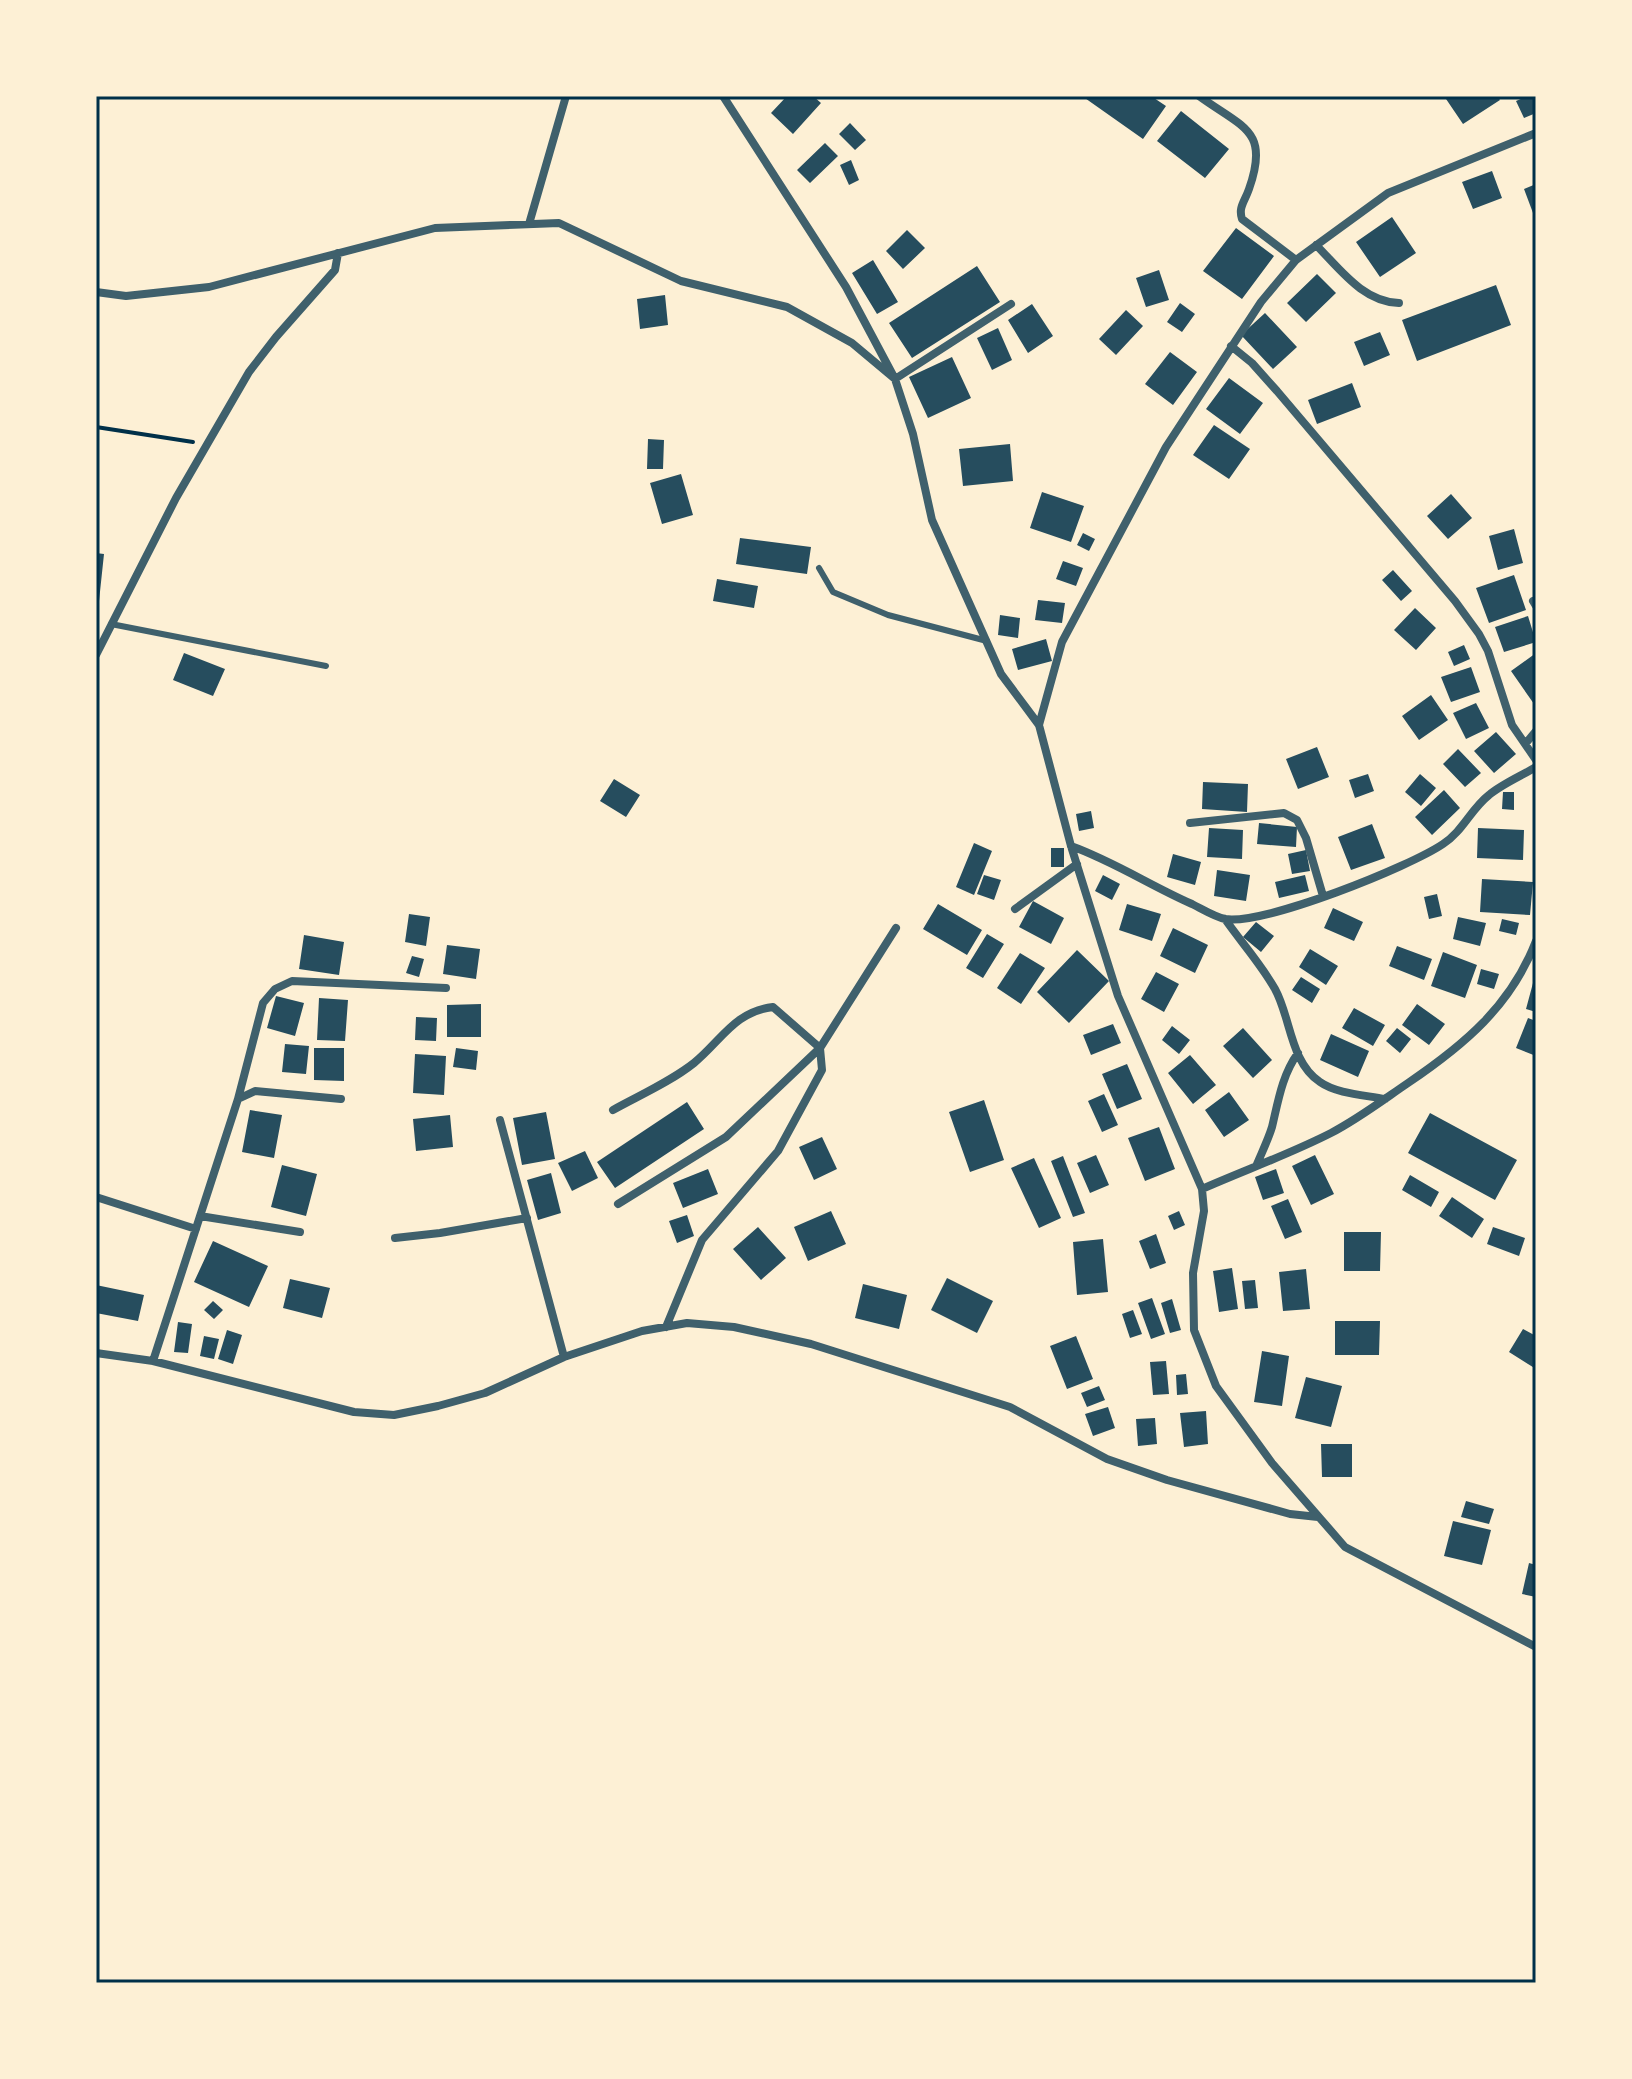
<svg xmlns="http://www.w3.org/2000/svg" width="1632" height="2079" viewBox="0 0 1632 2079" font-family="Figtree,sans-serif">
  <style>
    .building { fill: #264d5e }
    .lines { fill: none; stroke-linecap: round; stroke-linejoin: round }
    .path { stroke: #003049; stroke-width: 4 }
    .service { stroke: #3f606c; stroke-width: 6 }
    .minor { stroke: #3f606c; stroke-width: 8 }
    .neatline { fill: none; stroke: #003049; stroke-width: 3 }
  </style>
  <rect width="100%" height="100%" fill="#fdf0d5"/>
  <path class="building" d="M787 96H813L821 103 793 134 771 113Z
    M1082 96H1151L1166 106 1143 139Z
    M1444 96H1497L1500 100 1463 124Z
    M1528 96H1536V113L1524 118 1516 101Z
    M1181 111 1229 149 1205 178 1157 141Z
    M850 123 866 140 855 150 839 134Z
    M825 143 838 156 810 183 797 170Z
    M851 160 859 180 849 185 840 165Z
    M1492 171 1502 198 1473 209 1462 182Z
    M1536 184V212L1533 213 1524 189Z
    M1392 217 1416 253 1380 277 1356 242Z
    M1236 228 1274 256 1242 299 1203 271Z
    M907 230 925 248 903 269 886 251Z
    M873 260 898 302 877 314 852 273Z
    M977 266 1000 302 912 358 889 323Z
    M1159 270 1169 300 1146 307 1136 278Z
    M1317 274 1336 293 1306 322 1287 303Z
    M1496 285 1511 325 1417 361 1402 320Z
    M665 295 668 325 640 329 637 299Z
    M1180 303 1195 314 1182 332 1167 322Z
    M1032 304 1053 336 1028 353 1008 320Z
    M1126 310 1143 326 1116 355 1099 339Z
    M1265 313 1297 347 1273 369 1241 335Z
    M998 328 1012 360 992 370 977 338Z
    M1380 332 1390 355 1364 366 1354 342Z
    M1170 352 1197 372 1173 405 1145 384Z
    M952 357 971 398 928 418 909 377Z
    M1229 378 1263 403 1240 434 1206 409Z
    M1352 383 1361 407 1317 424 1308 400Z
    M1214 425 1250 449 1229 479 1193 455Z
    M648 439 664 440 663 469H647Z
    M1010 444 1013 481 963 486 959 449Z
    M681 474 693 515 662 524 650 483Z
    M1042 492 1084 506 1071 542 1030 528Z
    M1451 494 1472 518 1448 539 1427 516Z
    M1514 529 1523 563 1498 570 1489 536Z
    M1083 533 1095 539 1089 551 1077 545Z
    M740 538 811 547 807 574 736 564Z
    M96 553 104 554 99 601H96Z
    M1063 561 1083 568 1076 586 1056 579Z
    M1393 570 1412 591 1401 601 1382 580Z
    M1514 575 1526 610 1489 623 1476 588Z
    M717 579 758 586 754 608 713 601Z
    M1038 600 1065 603 1062 623 1035 620Z
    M1415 608 1436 628 1416 650 1394 630Z
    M1000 615 1020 618 1018 638 998 635Z
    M1528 616 1536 642 1504 652 1495 627Z
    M1046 639 1052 661 1018 670 1012 649Z
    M1464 645 1470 659 1454 666 1448 652Z
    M184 653 225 669 213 696 173 680Z
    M1536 653V702L1534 704 1511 671Z
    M1471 667 1480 692 1451 702 1441 677Z
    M1431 695 1448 720 1419 740 1402 716Z
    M1476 703 1489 728 1466 739 1453 713Z
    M1496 732 1516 754 1494 773 1474 751Z
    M1317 747 1329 777 1298 789 1286 759Z
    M1458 749 1481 773 1465 787 1443 764Z
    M1368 774 1374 791 1355 798 1349 780Z
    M1420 774 1436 788 1421 806 1405 792Z
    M614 779 640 795 626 817 600 801Z
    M1203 782 1248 784 1247 812 1202 809Z
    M1444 790 1460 808 1432 835 1415 817Z
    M1503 792H1514V810L1502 809Z
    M1091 811 1094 828 1079 831 1076 814Z
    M1259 823 1297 827 1296 847 1257 844Z
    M1372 824 1385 858 1351 870 1338 837Z
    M1209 828 1243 830 1242 859 1207 857Z
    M1478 828 1524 830 1523 860 1477 858Z
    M974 843 992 851 974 895 956 887Z
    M1051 848H1064V867H1051Z
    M1306 850 1310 871 1292 874 1288 854Z
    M1173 854 1201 862 1195 885 1167 877Z
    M1217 870 1250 875 1246 901 1214 896Z
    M984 875 1001 880 994 900 977 894Z
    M1103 875 1120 884 1112 900 1095 891Z
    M1305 875 1309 891 1279 898 1275 882Z
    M1482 879 1533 882 1530 915 1480 912Z
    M1437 894 1442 916 1429 919 1424 897Z
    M1033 901 1064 918 1051 944 1019 927Z
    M938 904 982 930 967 955 923 929Z
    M1127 904 1161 914 1152 941 1119 930Z
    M1333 908 1363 922 1354 941 1324 928Z
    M409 914 430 917 426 946 405 942Z
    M1458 917 1486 923 1480 946 1453 939Z
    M1502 919 1519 923 1516 935 1499 931Z
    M1256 922 1274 936 1261 952 1243 937Z
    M1173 928 1208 945 1195 973 1160 956Z
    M987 934 1004 944 983 978 966 968Z
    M304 935 344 942 339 975 299 969Z
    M447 945 480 949 476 979 443 974Z
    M1397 946 1432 959 1424 980 1389 966Z
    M1310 949 1338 966 1326 985 1299 967Z
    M1077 950 1109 981 1069 1023 1037 992Z
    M1443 952 1477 965 1465 998 1431 986Z
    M1020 953 1045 968 1021 1004 997 988Z
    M412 956 424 959 419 977 406 973Z
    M1481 969 1499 974 1494 989 1477 984Z
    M1156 972 1179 984 1164 1012 1141 999Z
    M1301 977 1320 989 1312 1003 1292 990Z
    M1533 983 1536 984V1012L1526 1009Z
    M276 996 304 1003 295 1036 267 1028Z
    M319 998 348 1000 345 1041 317 1040Z
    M481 1004V1037H447V1005Z
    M1417 1004 1445 1024 1429 1045 1402 1025Z
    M1354 1008 1385 1025 1373 1046 1342 1028Z
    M416 1017 437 1018 436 1041 415 1040Z
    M1528 1018 1536 1021V1056L1516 1048Z
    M1113 1024 1121 1043 1091 1055 1083 1035Z
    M1172 1026 1190 1040 1179 1054 1162 1040Z
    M1243 1028 1272 1060 1253 1078 1223 1046Z
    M1397 1028 1411 1039 1400 1053 1386 1041Z
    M1331 1034 1369 1051 1358 1077 1320 1060Z
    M285 1044 309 1046 306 1074 282 1072Z
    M314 1048H344V1081L314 1080Z
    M456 1048 478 1051 476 1070 453 1067Z
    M415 1054 446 1056 444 1095 413 1093Z
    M1190 1055 1216 1085 1193 1104 1168 1073Z
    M1127 1064 1142 1099 1117 1109 1102 1074Z
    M1229 1092 1249 1120 1224 1137 1205 1110Z
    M1104 1094 1118 1125 1102 1132 1088 1101Z
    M984 1100 1004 1160 970 1172 949 1112Z
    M687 1102 704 1129 615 1188 597 1162Z
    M250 1110 282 1115 274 1158 242 1152Z
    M546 1112 555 1159 522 1165 513 1118Z
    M1430 1113 1517 1160 1495 1200 1408 1153Z
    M450 1115 453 1147 416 1151 413 1119Z
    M1159 1127 1175 1169 1145 1181 1128 1138Z
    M822 1137 837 1169 814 1180 799 1147Z
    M585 1151 598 1178 572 1191 558 1163Z
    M1096 1155 1109 1185 1090 1193 1077 1163Z
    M1315 1155 1334 1194 1311 1205 1292 1166Z
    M1063 1156 1085 1213 1073 1217 1051 1161Z
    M1034 1158 1061 1218 1039 1228 1011 1168Z
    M282 1165 317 1174 306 1216 271 1207Z
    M708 1169 718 1194 683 1208 673 1183Z
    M1276 1169 1284 1193 1263 1200 1255 1177Z
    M551 1173 561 1213 538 1220 527 1180Z
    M1410 1175 1439 1192 1431 1207 1402 1190Z
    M1452 1197 1484 1219 1472 1238 1439 1216Z
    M1288 1199 1302 1232 1285 1239 1271 1206Z
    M831 1211 846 1244 808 1261 794 1227Z
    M1179 1211 1185 1225 1174 1230 1168 1216Z
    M687 1215 694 1236 677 1243 669 1221Z
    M758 1227 786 1258 761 1280 733 1249Z
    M1493 1227 1525 1238 1519 1256 1487 1244Z
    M1344 1232H1381L1380 1271H1344Z
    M1156 1234 1166 1263 1150 1269 1139 1241Z
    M1103 1239 1108 1292 1077 1295 1073 1242Z
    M213 1241 268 1266 249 1307 194 1282Z
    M1232 1268 1238 1309 1219 1312 1213 1271Z
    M1306 1269 1310 1309 1283 1311 1279 1272Z
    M947 1278 993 1301 977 1333 931 1310Z
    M290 1279 330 1288 322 1318 283 1308Z
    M1255 1280 1258 1308 1245 1309 1242 1281Z
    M863 1284 907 1295 899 1329 855 1318Z
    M96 1285 144 1295 138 1321 96 1313Z
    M1152 1298 1165 1334 1151 1339 1138 1303Z
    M1172 1299 1181 1330 1170 1333 1161 1303Z
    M213 1301 223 1310 214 1319 204 1310Z
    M1133 1310 1142 1334 1130 1338 1122 1314Z
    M1335 1321H1380L1379 1355H1335Z
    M178 1322 192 1324 188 1353 174 1352Z
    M1523 1329 1536 1336V1369L1509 1352Z
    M227 1330 242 1335 233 1364 218 1359Z
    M204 1336 219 1339 214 1359 200 1356Z
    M1076 1336 1093 1379 1067 1389 1050 1346Z
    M1262 1351 1289 1356 1282 1406 1254 1402Z
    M1166 1361 1169 1394 1153 1395 1150 1362Z
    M1186 1374 1188 1394 1177 1395 1176 1375Z
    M1306 1377 1342 1386 1331 1427 1295 1418Z
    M1099 1386 1105 1400 1087 1407 1081 1393Z
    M1108 1407 1115 1428 1093 1436 1085 1414Z
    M1206 1411 1208 1444 1184 1447 1180 1413Z
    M1155 1418 1157 1444 1138 1446 1136 1419Z
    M1321 1444H1352V1477H1322Z
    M1466 1501 1494 1509 1489 1524 1461 1517Z
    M1453 1521 1491 1530 1482 1565 1444 1556Z
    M1529 1563 1536 1565V1597L1522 1594Z"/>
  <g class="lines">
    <path class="path" d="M96 427 193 442"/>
    <path class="service" d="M819 568 833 592 888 615 987 641
      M111 624 326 666"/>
    <path class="minor" d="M723 96 846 287 895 379 1011 304
      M1199 96C1243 128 1270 130 1249 189 1245 201 1238 207 1242 219L1296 260
      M529 224 566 96
      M1316 245C1340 269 1363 302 1399 303
      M96 292 126 296 209 287 435 228 559 223 681 281 787 307 852 343 895 379 913 434 932 520 1001 674 1039 725 1071 846 1118 996 1202 1189 1204 1211 1193 1273 1194 1330 1216 1386 1272 1463 1345 1547 1536 1647
      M1231 346 1252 363 1277 391 1455 601 1479 634 1488 651 1512 725 1536 760
      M1533 601 1536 606
      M96 655 176 498 249 372 276 337 335 270 338 253
      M1039 725 1062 642 1166 447 1261 302 1296 260 1388 193 1536 133
      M1526 743 1536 731
      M1190 823 1284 813 1297 820 1306 838 1323 896
      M1071 846C1113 861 1151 886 1192 904 1202 909 1215 917 1225 919 1265 925 1409 867 1443 844 1463 831 1471 809 1489 795 1502 784 1521 776 1536 767
      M1015 909 1077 864
      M1225 919C1241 942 1261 964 1275 989 1291 1018 1290 1062 1320 1082 1337 1094 1365 1095 1385 1099
      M238 1099 263 1003 275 989 292 981 446 988
      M613 1110C640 1095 670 1082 694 1063 722 1040 734 1012 773 1007L820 1048 726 1137 618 1204
      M500 1120 564 1357
      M1257 1164C1262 1152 1268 1140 1272 1127 1278 1102 1282 1075 1298 1053
      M1202 1189C1245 1170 1290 1154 1331 1133 1358 1119 1383 1100 1408 1083 1464 1045 1511 1006 1536 941
      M96 1197 196 1229
      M200 1216 300 1232
      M395 1238 440 1233 527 1218
      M666 1327 702 1240 778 1151 822 1070 820 1048 896 928
      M96 1353 153 1361 354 1412 394 1415 438 1406 485 1393 564 1357 642 1331 687 1323 734 1327 811 1344 1010 1407 1107 1459 1167 1480 1290 1514 1318 1517
      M153 1361 238 1099 255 1091 341 1099"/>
  </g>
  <rect width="1632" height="2079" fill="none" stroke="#fdf0d5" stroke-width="196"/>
  <rect x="98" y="98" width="1436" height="1883" class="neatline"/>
</svg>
